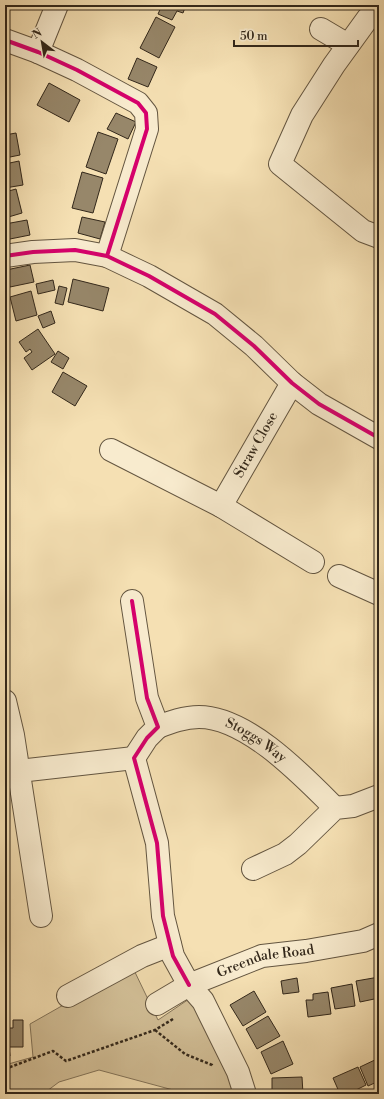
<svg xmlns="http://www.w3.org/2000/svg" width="384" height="1099" viewBox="0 0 384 1099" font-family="'Libre Bodoni',serif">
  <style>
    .green { fill: #d4c199; stroke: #83745a }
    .building { fill: #97876a; stroke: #32271a }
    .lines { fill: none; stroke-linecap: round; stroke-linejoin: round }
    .minor-casing { stroke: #635540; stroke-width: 24 }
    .path { stroke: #32271a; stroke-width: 2.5; stroke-dasharray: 3 2; stroke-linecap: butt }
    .minor { stroke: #f8ebce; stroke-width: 22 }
    .cycleway-casing { stroke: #f8ebce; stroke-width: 6 }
    .cycleway { stroke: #d6006c; stroke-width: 4 }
    .labels { text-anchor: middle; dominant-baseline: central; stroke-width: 3; stroke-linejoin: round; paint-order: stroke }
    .street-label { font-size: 14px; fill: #32271a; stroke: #f8ebce }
  </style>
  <rect width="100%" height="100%" fill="#f5e0b3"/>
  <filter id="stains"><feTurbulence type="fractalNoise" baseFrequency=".005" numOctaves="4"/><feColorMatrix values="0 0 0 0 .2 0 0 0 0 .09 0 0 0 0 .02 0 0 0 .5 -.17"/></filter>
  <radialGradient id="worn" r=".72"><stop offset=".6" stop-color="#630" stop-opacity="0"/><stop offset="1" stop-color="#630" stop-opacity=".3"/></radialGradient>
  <path class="green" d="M132 966 158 1020 192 997 239 1094H188L99 1070 59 1082 43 1094H5V1065L33 1057 30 1024Z"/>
  <path class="building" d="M162 5H186L183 13 177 11 172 20 158 14Z
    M156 17 175 27 159 58 140 48Z
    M137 58 157 67 148 87 128 79Z
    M49 83 80 100 69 122 37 105Z
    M116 113 136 122 128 139 107 129Z
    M98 132 118 139 106 174 86 167Z
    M16 133 20 155 5 158V135Z
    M19 161 23 185 5 188V164Z
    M82 172 103 178 93 213 72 208Z
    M16 189 22 213 5 218V205H6L5 192Z
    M82 217 105 222 100 239 78 233Z
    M27 220 30 235 5 240V224Z
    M30 265 34 282 10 287 6 270Z
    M73 279 109 288 103 311 68 302Z
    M53 280 55 290 38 294 36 284Z
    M59 286 67 288 63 305 55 303Z
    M31 291 37 315 16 321 10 297Z
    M51 311 55 323 43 328 38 316Z
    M38 329 55 354 32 370 24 358 32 352 30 349 26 352 19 342Z
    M58 351 69 358 63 369 51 362Z
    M63 372 87 386 75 406 52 392Z
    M379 977V998L360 1002 356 981Z
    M297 978 299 992 283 994 281 981Z
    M352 984 355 1006 335 1009 331 988Z
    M254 991 266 1012 243 1026 230 1005Z
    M328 992 331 1014 308 1017 306 1000H313V994Z
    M268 1016 280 1036 257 1049 246 1029Z
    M13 1020H23V1047H9L10 1056H5V1028H13Z
    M283 1041 293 1064 271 1074 261 1052Z
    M379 1058V1081L368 1086 360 1067Z
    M358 1067 366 1085 348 1094H340L333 1078Z
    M302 1077 303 1094H272V1078Z"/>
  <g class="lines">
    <g class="minor-casing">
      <g id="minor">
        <path d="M368 18 334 65 302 115 280 164 363 231 379 237"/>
        <path d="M321 29 348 45"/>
        <path d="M5 40 38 52 77 70 138 103 146 113 147 129 107 256"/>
        <path d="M38 52 57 5"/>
        <path d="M5 256 33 252 75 250 107 256 130 267 149 276 215 314 254 346 292 383 319 404 379 438"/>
        <path d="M292 383 221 506 313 562"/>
        <path d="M111 450 221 506"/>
        <path d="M339 576 379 594"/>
        <path d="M132 601 147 698 158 727 147 738 134 758 157 843 163 916 173 956 189 985 203 1001 238 1072 245 1094"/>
        <path d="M5 701 13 735 41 916"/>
        <path id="s1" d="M158 727C171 722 184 717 199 717 247 717 303 776 335 808"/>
        <path d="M19 771 134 758"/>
        <path d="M253 869 285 854 298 844 335 808 353 806 379 796"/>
        <path d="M68 996 142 956 170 945"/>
        <path id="s2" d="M157 1004 189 985 262 956 306 951 363 941 379 934"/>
      </g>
    </g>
    <path class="path" d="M155 1030 185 1054 212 1065 213 1067
      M5 1069 53 1051 66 1061 155 1030 173 1019"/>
    <use href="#minor" class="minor"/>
    <g class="cycleway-casing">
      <path id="cycleway" d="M5 40 38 52 77 70 138 103 146 113 147 129 107 256
        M5 256 33 252 75 250 107 256 130 267 149 276 215 314 254 346 292 383 319 404 379 438
        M132 601 147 698 158 727 147 738 134 758 157 843 163 916 173 956 189 985"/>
    </g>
    <use href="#cycleway" class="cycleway"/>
  </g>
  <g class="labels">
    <g class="street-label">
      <text transform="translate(256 445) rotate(-60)">Straw Close</text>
      <text stroke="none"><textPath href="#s1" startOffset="105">Stoggs Way</textPath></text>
      <text stroke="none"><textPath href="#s2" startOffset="118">Greendale Road</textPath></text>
    </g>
  </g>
  <rect width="384" height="1099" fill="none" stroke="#f5e0b3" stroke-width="20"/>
  <rect x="6" y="6" width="372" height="1087" fill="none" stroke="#32271a" stroke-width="2"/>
  <rect x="10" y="10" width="364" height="1079" fill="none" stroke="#32271a"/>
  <g transform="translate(42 42) rotate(329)" stroke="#f8ebce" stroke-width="3" paint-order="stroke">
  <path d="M0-3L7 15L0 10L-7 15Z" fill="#32271a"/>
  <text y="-6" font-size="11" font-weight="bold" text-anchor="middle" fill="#32271a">N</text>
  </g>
  <path d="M234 40v6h124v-6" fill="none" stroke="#32271a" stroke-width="2"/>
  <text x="240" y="40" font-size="12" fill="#32271a" stroke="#f8ebce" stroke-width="3" paint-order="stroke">50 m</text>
  <rect width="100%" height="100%" filter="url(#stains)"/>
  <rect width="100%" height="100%" fill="url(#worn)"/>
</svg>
